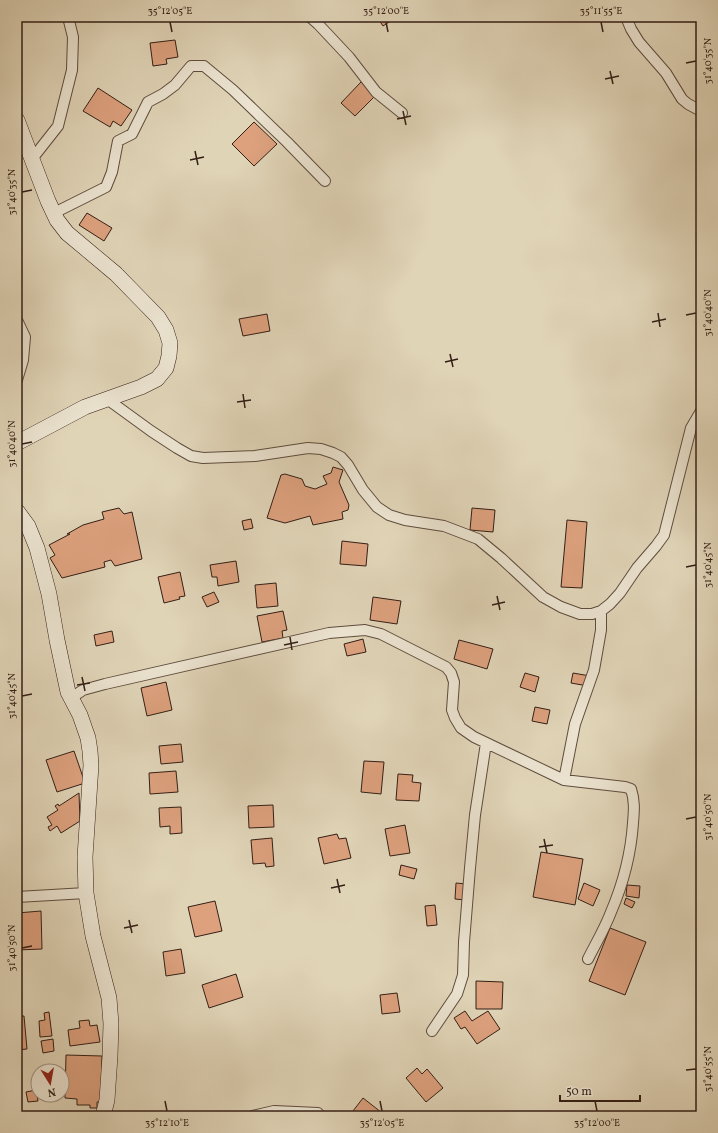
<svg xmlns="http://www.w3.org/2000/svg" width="718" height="1133" viewBox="0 0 718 1133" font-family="Vollkorn,serif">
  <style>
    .building { fill: #dda17e; stroke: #331e16 }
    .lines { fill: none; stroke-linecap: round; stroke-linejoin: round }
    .street-casing { stroke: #5e4c3e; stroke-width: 12 }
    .secondary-casing { stroke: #331e16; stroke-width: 16 }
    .street { stroke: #ebe3d0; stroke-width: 10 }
    .secondary { stroke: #ebe3d0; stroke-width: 15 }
    .ticks { fill: none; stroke: #331e16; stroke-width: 1.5 }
    .neatline { fill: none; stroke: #331e16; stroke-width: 1.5 }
    .ticks-label { font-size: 10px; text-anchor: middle; fill: #331e16 }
  </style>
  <rect width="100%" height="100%" fill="#e0d4b7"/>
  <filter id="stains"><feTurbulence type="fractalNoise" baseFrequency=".005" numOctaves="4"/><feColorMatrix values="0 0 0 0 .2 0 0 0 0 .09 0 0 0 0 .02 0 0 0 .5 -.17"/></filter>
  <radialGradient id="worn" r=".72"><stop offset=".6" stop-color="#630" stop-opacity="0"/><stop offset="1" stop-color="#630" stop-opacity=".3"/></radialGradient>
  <path class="building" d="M377 17H390L392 20 383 26Z
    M175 40 178 57 166 59 167 64 153 66 150 43Z
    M361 82 375 96 355 116 341 103Z
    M98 88 132 110 121 126 113 121 110 127 83 111Z
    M254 122 277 144 254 166 232 144Z
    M87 213 112 228 104 241 79 225Z
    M267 314 270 331 243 336 239 319Z
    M333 467 343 470 339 482 349 505 348 510 342 512 343 519 313 525 310 516 285 523 267 518 281 475 285 474 302 479 305 486 315 489 327 484 323 476 331 473Z
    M119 508 124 514 132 512 142 559 115 566 111 560 104 562 105 567 62 578 50 558 55 555 49 545 70 534H67L83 525 104 519 102 512Z
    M472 508 495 510 493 532 470 530Z
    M251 519 253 528 244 530 242 521Z
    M567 520 587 522 582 588 561 587Z
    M342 541 368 544 366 566 340 564Z
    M236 561 239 582 218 586 217 577H212L210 565Z
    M180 572 185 596 179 597 180 599 164 603 158 577Z
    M276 583 278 606 257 608 255 585Z
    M214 592 219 602 207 607 202 597Z
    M373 597 401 601 397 624 370 620Z
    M283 611 287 630 282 631 283 638 262 642 257 616Z
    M112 631 114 642 96 646 94 635Z
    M363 639 366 652 347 656 344 644Z
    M459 640 493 649 487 669 454 659Z
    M525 673 539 677 535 692 520 687Z
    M573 673 590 676 588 686 571 683Z
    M166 682 172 710 147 716 141 688Z
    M535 707 550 710 547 724 532 721Z
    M181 744 183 762 161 764 159 746Z
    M74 751 85 783 57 792 46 760Z
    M364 761 384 762 381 794 361 792Z
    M176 771 178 792 150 794 149 773Z
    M398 774 413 775 412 782 421 783 419 801 396 800Z
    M79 793 80 821 61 833 57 826 50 831 48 827 52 825 47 817 58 810 55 806 58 804 59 806Z
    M273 805 274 827 249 828 248 806Z
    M181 807 182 833 170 834V826L160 827 159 808Z
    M405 825 410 853 390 856 385 829Z
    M337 834 339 839 346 838 351 858 324 864 318 838Z
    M272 838 274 866 266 867 265 863 253 864 251 840Z
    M541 852 583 859 575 905 533 897Z
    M401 865 417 869 414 879 399 875Z
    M456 883 466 884 465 900 455 899Z
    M584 883 600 890 593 906 578 899Z
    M627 885 640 886 639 898 626 896Z
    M626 898 635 902 632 908 624 904Z
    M215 901 222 931 195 937 188 907Z
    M435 905 437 925 427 926 425 906Z
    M41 911 42 949 17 950V913Z
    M610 928 646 942 625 995 589 981Z
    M181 949 185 973 166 976 163 952Z
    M236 974 243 997 209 1008 202 985Z
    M476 981 503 982 502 1009H476Z
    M397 993 400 1012 382 1014 380 995Z
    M465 1011 472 1021 488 1011 500 1029 477 1044 465 1027 461 1029 454 1018Z
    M49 1012 52 1036 40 1037 39 1021 45 1020 44 1013Z
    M17 1016H24L27 1049 17 1050Z
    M89 1020 90 1026 97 1025 100 1042 70 1046 68 1030 80 1028 79 1021Z
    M53 1039 54 1051 43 1053 41 1041Z
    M66 1055 102 1056 101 1102H97V1108H90V1105H77V1099L65 1098Z
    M417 1068 422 1074 427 1069 443 1088 426 1102 406 1078Z
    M36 1090 38 1101 28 1102 26 1092Z
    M363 1098 386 1116H365L361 1112 358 1116 353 1111Z"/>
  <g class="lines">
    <g class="street-casing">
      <path id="street" d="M310 17 318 24 349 57 376 92 402 113
        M626 17 631 29 639 42 666 73 682 99 688 104 701 111
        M32 159 58 126 72 70 73 37 68 17
        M54 213 106 187 112 172 118 141 132 134 148 102 163 94 175 85 191 66H204L233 90 287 142 325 181
        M17 320 25 337 23 360 17 380
        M107 399 151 431 177 448 191 456 203 458 255 456 308 448 321 449 333 453 341 457 348 465 363 490 377 507 389 515 405 520 444 526 478 539 501 558 543 597 561 607 580 614H592L601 611 610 604 620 593 637 568 656 546 664 535 691 428 701 411
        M71 698 83 690 105 684 329 633 365 630 381 634 446 667 451 673 454 682 452 710 455 718 461 728 474 737 564 780 625 787 631 789C635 801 634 811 633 823 631 853 623 884 611 912 605 928 596 943 588 959
        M564 780 575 724 594 670 601 630V611
        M17 897 86 893
        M432 1031 457 994 463 975 464 942 470 868 475 815 486 743
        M252 1116 274 1111 318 1113 320 1116"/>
    </g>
    <g class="secondary-casing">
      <path id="secondary" d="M17 120 48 201 57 220 67 233 116 274 158 317 166 330 170 343 169 356 166 368 157 379 141 387 85 407 17 443
        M17 511 28 526 37 548 49 594 57 640 68 692 80 715 88 738 90 751 91 765 85 857 86 893 93 936 109 998 111 1024 110 1056 107 1100 103 1116"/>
    </g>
    <use href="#street" class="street"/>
    <use href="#secondary" class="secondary"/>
  </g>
  <path class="ticks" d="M170 22 172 32M386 22 388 32M601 22 603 32M686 63 696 61M610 71 613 84M605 79 619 76M403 111 406 125M397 119 411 116M195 151 198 165M190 160 204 157M22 192 32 190M658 313 660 327M686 315 696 313M652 322 666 319M450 354 453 367M445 362 458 359M243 394 245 408M237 402 251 400M22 444 32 442M686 567 696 565M497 596 500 610M492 605 505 602M290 637 292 650M284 645 298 642M82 677 85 691M77 685 90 683M22 696 32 694M686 819 696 817M544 839 547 853M539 847 553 845M337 879 340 893M331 888 345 885M129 920 132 933M124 928 138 925M22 948 32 946M686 1070 696 1069M165 1101 167 1111M380 1101 382 1111M595 1101 597 1111"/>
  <rect width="718" height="1133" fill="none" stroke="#e0d4b7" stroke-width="44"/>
  <g transform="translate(50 1083) rotate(169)"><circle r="19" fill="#ebe3d0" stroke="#a19486"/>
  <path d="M0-3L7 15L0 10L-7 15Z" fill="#8f2418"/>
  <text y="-6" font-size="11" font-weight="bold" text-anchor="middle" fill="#331e16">N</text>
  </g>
  <path d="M560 1095v6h80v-6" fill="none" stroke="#331e16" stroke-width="2"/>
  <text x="566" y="1095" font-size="12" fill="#331e16" stroke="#ebe3d0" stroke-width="3" paint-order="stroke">50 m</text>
  <rect x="22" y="22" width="674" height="1089" class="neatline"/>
  <g class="ticks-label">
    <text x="170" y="14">35°12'05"E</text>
    <text x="386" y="14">35°12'00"E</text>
    <text x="601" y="14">35°11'55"E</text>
    <text transform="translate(707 61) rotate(-90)" y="4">31°40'35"N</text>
    <text transform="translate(11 192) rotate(-90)" y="4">31°40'35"N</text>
    <text transform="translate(707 313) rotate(-90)" y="4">31°40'40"N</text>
    <text transform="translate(11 444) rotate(-90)" y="4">31°40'40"N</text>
    <text transform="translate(707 565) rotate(-90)" y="4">31°40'45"N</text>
    <text transform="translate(11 696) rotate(-90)" y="4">31°40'45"N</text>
    <text transform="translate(707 817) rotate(-90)" y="4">31°40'50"N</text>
    <text transform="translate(11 948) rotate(-90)" y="4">31°40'50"N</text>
    <text transform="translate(707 1069) rotate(-90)" y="4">31°40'55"N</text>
    <text x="167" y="1126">35°12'10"E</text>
    <text x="382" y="1126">35°12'05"E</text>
    <text x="597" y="1126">35°12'00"E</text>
  </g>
  <rect width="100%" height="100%" filter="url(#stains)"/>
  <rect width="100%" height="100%" fill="url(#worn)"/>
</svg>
